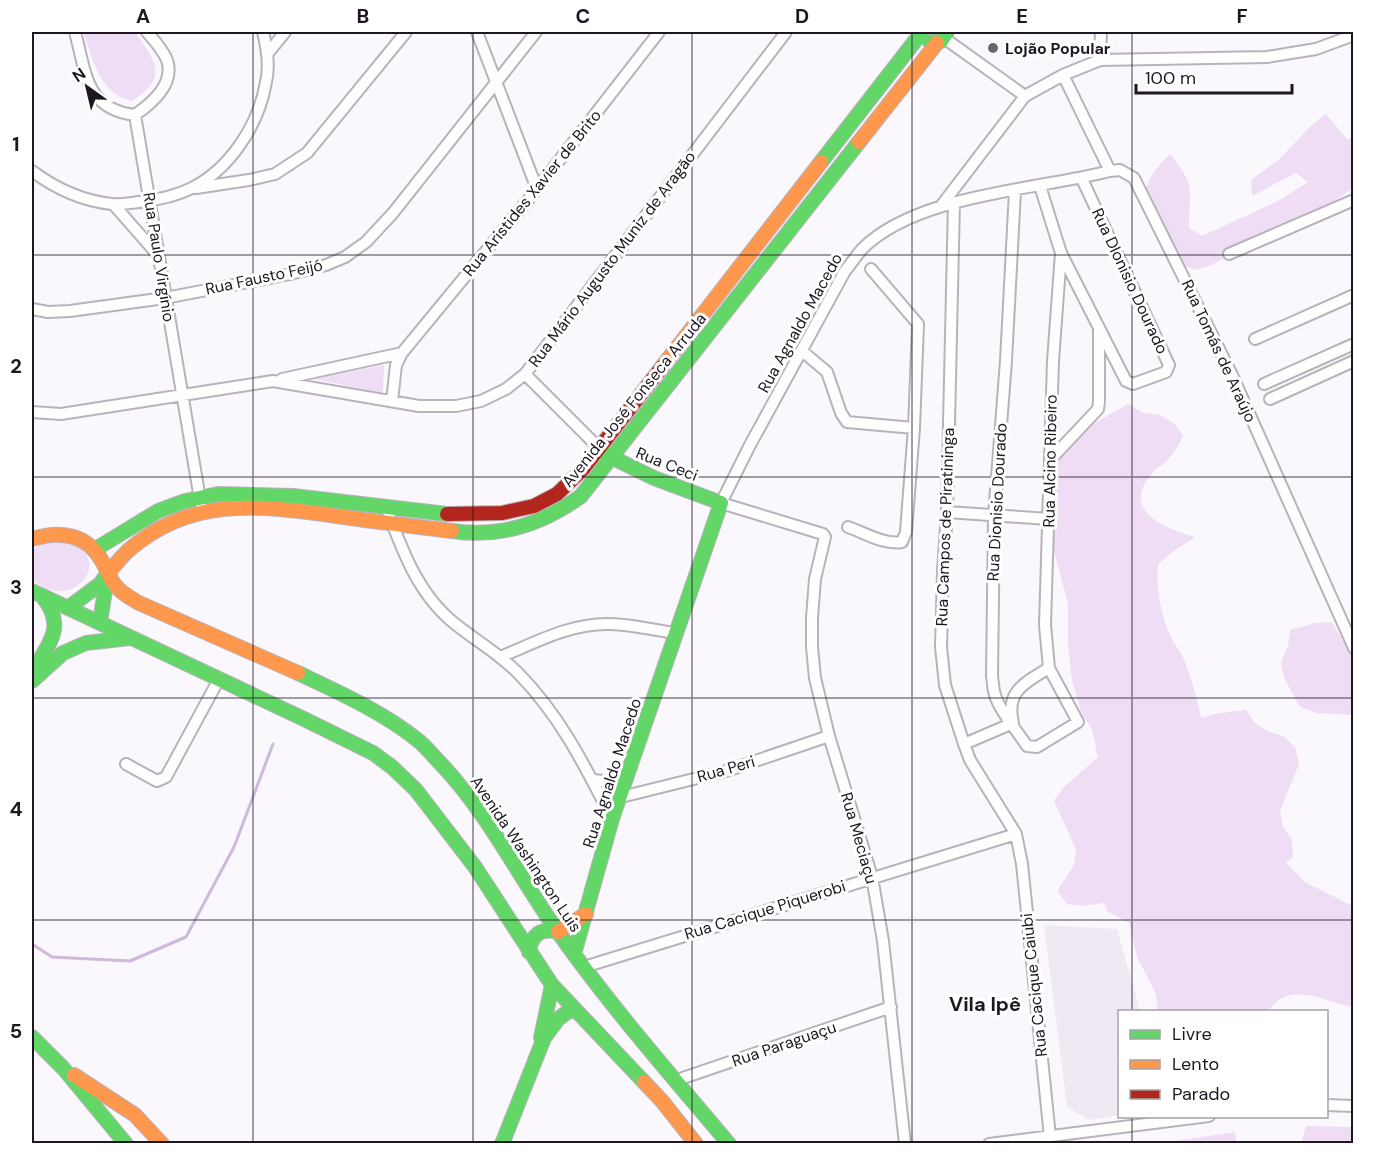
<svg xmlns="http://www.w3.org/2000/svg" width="1385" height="1175" viewBox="0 0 1385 1175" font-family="'DM Sans',sans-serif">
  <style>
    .built { fill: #f0e9f3 }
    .green { fill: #eeddf5 }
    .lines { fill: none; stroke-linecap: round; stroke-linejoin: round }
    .stream { stroke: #cfb8d8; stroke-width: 3 }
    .street-casing { stroke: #b8b3bb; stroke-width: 14 }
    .fast-casing { stroke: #b8b3bb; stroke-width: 16 }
    .slow-casing { stroke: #b8b3bb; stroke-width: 16 }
    .jam-casing { stroke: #b8b3bb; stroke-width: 16 }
    .street { stroke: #fefeff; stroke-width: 10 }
    .fast { stroke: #63d668; stroke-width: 14 }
    .slow { stroke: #ff974d; stroke-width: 14 }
    .jam { stroke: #b3261e; stroke-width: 14 }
    .grid { fill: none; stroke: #1e1621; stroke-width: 1.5; stroke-opacity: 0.55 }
    .poi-dot { fill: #6b656e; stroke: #fff; stroke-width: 2 }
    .labels { text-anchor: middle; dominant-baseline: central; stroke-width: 6; stroke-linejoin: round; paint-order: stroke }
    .poi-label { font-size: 16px; font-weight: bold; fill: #1e1621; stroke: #fff; text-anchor: start }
    .street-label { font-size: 16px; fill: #1e1621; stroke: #fff }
    .quarter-label { font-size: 20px; font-weight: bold; fill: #1e1621; stroke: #fff }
    .neatline { fill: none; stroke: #1e1621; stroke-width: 2 }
    .grid-label { font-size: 20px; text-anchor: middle; font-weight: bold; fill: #1e1621 }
  </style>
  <rect width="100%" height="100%" fill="#fbf8fd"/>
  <path class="built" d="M1044 925 1117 929 1140 1011 1120 1012 1119 1115 1089 1120 1067 1107Z"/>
  <path class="green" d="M83 32H135C155 60 170 78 132 101 99 94 93 59 83 32Z
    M1326 114 1347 139 1353 138V188L1329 205 1312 212 1298 221 1213 264 1197 270 1181 265 1144 193C1150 176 1157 166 1170 154 1176 162 1183 170 1187 179 1193 193 1188 212 1189 228L1202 236 1280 200 1308 182 1296 173 1252 196 1251 180C1260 173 1270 167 1278 160 1295 145 1307 126 1326 114Z
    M384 365 383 393 314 379Z
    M1128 404 1143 413 1159 415 1174 423 1183 436C1178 446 1173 455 1164 463 1160 467 1154 470 1151 475 1120 512 1167 529 1195 537L1171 553 1158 564C1156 590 1161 618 1173 641 1176 646 1180 651 1183 657 1191 677 1197 697 1201 718L1219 713 1246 710 1254 722 1267 731 1283 736 1295 747 1299 764 1280 811 1283 827 1292 840 1293 857 1286 863 1305 882 1353 906V1007C1323 1002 1291 979 1268 1011H1158L1156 994 1137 957 1129 923 1107 911 1104 903 1083 906 1067 904 1057 891 1074 865 1076 849 1054 801 1063 788 1098 757 1092 729 1081 713 1072 680 1068 644V603L1053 548 1044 530 1041 511 1042 495 1049 474 1059 458 1095 423Z
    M60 538C69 541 79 543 84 551 100 573 76 596 52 590 45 589 38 583 32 580V551L41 542Z
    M1332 622 1353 657V715L1317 713 1300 707 1284 678 1281 662 1288 646 1290 630 1315 623Z
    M1306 1126 1353 1127V1143H1301Z
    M1235 1132 1236 1143H1153L1154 1141H1175Z"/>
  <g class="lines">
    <path class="stream" d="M32 944 52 957 130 961 186 937 234 847 273 744"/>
    <g class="street-casing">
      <path id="street" d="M75 32C86 72 85 109 135 115
        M477 32 537 189
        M944 38 1025 96
        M268 53 285 32
        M1100 60 1101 32
        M1063 75 1110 171 1120 170 1134 178 1232 375 1354 648
        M135 115 202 511
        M135 115C152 103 175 84 167 60 163 50 154 40 147 32
        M32 171C55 188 82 201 112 204 120 205 130 203 139 202 157 200 176 196 192 188 231 168 259 124 266 82 270 65 267 48 263 32
        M1040 186 1061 253 1126 381 1133 384 1166 372 1169 365 1082 179
        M196 188 249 180 275 174 307 153 406 32
        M1015 191 1006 361 994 516 992 676C993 682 993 689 995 695 999 710 1018 732 1027 746L1037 747 1078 722 1049 668 1045 625 1053 361 1061 253
        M954 202 947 512 943 571 941 647 945 685 964 744 970 760 1016 834 1022 864 1050 1137
        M114 205 157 254
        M941 206 1025 96 1063 75 1100 60 1267 57 1316 49 1354 35
        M1229 254 1354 200
        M32 309 48 312 70 311 165 298 290 274 326 265 345 257 366 242 393 213 536 32
        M1255 339 1354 295
        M802 351 827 372 841 413 847 422 914 428
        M525 374 599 448
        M282 379 402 353
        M1264 384 1354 344
        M1270 399 1354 361
        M392 401 396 365 402 353 537 189 659 32
        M32 412 61 414 273 381 419 406H456L481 401 506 389 525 374 786 32
        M1050 460 1098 409 1099 402V330
        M386 507C402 550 418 594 454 623 476 641 500 654 519 674 561 717 585 766 612 819
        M947 512 1049 519
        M848 527C865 533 884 545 902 542L906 532 914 428 918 324 871 269
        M500 657C535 643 568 624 607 624 630 624 653 630 676 633
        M964 744 1013 723C1005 691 1025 683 1049 668
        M126 764 157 781 166 777 219 679
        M592 780 625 783
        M621 797 726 771 829 736
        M584 967 1016 834
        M677 1080 891 1007
        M1326 1105 1354 1106
        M905 1144 883 941 872 877 829 736 815 678 812 647V618L815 579 825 537 823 534 721 503 750 445 845 271C851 264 856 256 862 249 917 194 1037 190 1110 171
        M989 1144 1209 1116"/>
    </g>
    <g class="fast-casing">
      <path id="fast" d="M930 42 941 41 947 32
        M821 162 922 32
        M452 531C500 538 543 524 581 496L859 142
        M94 550 158 511 185 501 218 494 293 496 447 514
        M32 591 304 719 373 753 392 767 416 790 475 867 552 985 644 1082
        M68 608 100 584 108 573
        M100 623 107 576
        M86 643 130 638
        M32 672C49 644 67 626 42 596
        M298 673C340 693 385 713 420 742 428 749 435 758 442 765 489 815 519 877 558 932 611 1007 671 1075 729 1144
        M32 681 63 653 86 643
        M529 952C531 935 541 927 558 932
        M574 954 612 819 721 503 654 478 605 454
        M32 1037 64 1069 126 1144
        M541 1038 552 985
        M502 1144 544 1038 558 1019 573 1008"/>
    </g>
    <g class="slow-casing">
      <path id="slow" d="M859 142 937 43
        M662 367 821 162
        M32 539C60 530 87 534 102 561 107 569 109 579 116 586 122 594 131 598 139 603L298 673
        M108 573C115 565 122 556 130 549 191 497 256 505 330 515 371 521 411 526 452 531
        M558 932 586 914
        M74 1075 135 1115 162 1144
        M644 1082 662 1101 696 1144"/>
    </g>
    <g class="jam-casing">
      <path id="jam" d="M447 514 502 513 534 506 557 494 583 469 662 367"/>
    </g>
    <use href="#street" class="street"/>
    <use href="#fast" class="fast"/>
    <use href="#slow" class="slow"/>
    <use href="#jam" class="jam"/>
  </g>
  <path class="grid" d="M253 32V1144M473 32V1144M692 32V1144M912 32V1144M1132 32V1012M32 255H1354M32 477H1354M32 698H1354M32 920H1354M1132 1116V1144"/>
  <circle class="poi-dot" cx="993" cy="48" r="6"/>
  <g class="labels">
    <g class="poi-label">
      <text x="1005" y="48">Lojão Popular</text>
    </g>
    <g class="street-label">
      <text transform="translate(532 193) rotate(-51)">Rua Aristides Xavier de Brito</text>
      <text transform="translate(159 257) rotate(81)">Rua Paulo Virgínio</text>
      <text transform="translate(612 259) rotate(-53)">Rua Mário Augusto Muniz de Aragão</text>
      <text transform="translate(264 277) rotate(-12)">Rua Fausto Feijó</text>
      <text transform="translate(1130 281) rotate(65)">Rua DIonisio Dourado</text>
      <text transform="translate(800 323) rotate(-61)">Rua Agnaldo Macedo</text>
      <text transform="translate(1219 351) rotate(65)">Rua Tomás de Araújo</text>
      <text transform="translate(634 400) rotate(-51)">Avenida José Fonseca Arruda</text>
      <text transform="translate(1050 461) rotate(-89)">Rua Alcino Ribeiro</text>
      <text transform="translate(667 464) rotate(22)">Rua Ceci</text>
      <text transform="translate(997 502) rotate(-87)">Rua Dionisio Dourado</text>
      <text transform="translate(945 527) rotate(-88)">Rua Campos de Piratininga</text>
      <text transform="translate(726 769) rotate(-16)">Rua Peri</text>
      <text transform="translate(612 773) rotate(-72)">Rua Agnaldo Macedo</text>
      <text transform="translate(859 838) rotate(74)">Rua Meciaçu</text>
      <text transform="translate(526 854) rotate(56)">Avenida Washington Luis</text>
      <text transform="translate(765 910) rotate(-17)">Rua Cacique Piquerobi</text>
      <text transform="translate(1034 985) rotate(-96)">Rua Cacique Caiubi</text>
      <text transform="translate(784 1044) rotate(-19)">Rua Paraguaçu</text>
    </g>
    <g class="quarter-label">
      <text x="985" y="1004">Vila Ipê</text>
    </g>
  </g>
  <rect width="1385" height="1175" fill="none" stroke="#ffffff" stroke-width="66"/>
  <rect x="1118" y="1010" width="210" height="108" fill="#ffffff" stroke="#a5a2a6" stroke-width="1.5"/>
  <rect x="1130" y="1030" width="30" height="9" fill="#63d668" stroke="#a5a2a6" stroke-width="1.5"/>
  <text x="1172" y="1040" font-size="18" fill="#1e1621">Livre</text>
  <rect x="1130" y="1060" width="30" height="9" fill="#ff974d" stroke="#a5a2a6" stroke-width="1.5"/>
  <text x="1172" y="1070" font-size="18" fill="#1e1621">Lento</text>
  <rect x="1130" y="1090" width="30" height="9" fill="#b3261e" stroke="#a5a2a6" stroke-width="1.5"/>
  <text x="1172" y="1100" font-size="18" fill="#1e1621">Parado</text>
  <g transform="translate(87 87) rotate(326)" stroke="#ffffff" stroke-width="4.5" paint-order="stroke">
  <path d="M0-4.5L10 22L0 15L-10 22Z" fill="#1e1621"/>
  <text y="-9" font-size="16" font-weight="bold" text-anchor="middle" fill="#1e1621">N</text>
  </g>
  <path d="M1136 84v9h156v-9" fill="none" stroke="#1e1621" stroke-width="3"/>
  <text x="1145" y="84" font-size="18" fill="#1e1621" stroke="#ffffff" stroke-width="4.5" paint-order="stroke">100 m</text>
  <rect x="33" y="33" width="1319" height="1109" class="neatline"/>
  <g class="grid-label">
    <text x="143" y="23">A</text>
    <text x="363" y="23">B</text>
    <text x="583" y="23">C</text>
    <text x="802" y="23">D</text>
    <text x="1022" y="23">E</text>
    <text x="1242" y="23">F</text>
    <text x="16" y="151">1</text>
    <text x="16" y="373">2</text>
    <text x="16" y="594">3</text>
    <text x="16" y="816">4</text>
    <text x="16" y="1038">5</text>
  </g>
</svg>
